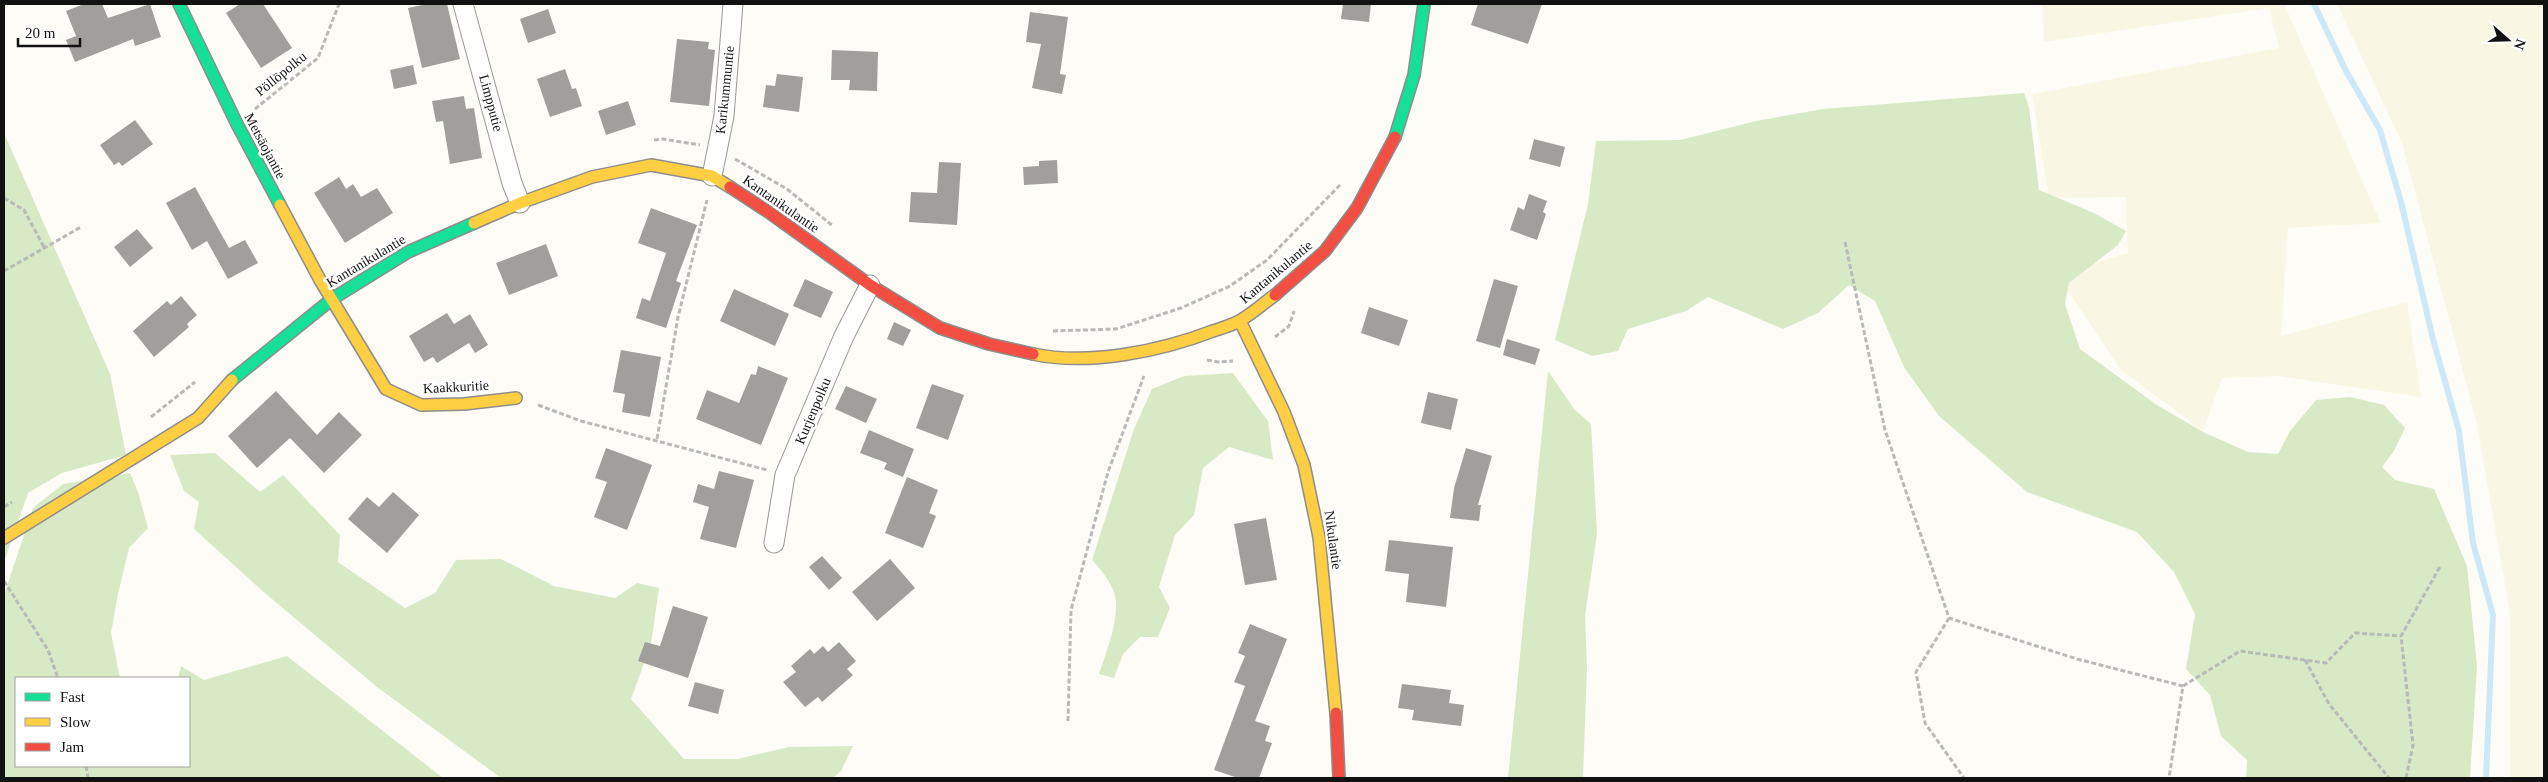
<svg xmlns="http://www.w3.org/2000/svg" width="2548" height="782" viewBox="0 0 2548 782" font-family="Georgia,serif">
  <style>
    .farmland { fill: #f9f7e4 }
    .forest { fill: #d8eac5 }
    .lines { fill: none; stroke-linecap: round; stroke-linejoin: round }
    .stream { stroke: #cde8f7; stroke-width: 6 }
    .building { fill: #a19f9c }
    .street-casing { stroke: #979795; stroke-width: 21 }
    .fast-casing { stroke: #8e8d8b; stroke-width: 14 }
    .slow-casing { stroke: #8e8d8b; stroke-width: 14 }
    .jam-casing { stroke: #8e8d8b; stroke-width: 14 }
    .path { stroke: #b9b9b8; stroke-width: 3; stroke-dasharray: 5 2.5; stroke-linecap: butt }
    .street { stroke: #fffffe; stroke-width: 19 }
    .fast { stroke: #16e098; stroke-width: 11 }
    .slow { stroke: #ffcf43; stroke-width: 11 }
    .jam { stroke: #f24e42; stroke-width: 11 }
    .labels { text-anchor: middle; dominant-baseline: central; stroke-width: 5; stroke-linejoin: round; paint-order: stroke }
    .street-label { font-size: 14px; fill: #111; stroke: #fff }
  </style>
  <rect width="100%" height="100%" fill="#fdfcf7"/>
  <path class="farmland" d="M2042 4H2284L2381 223 2288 228 2281 336 2407 302 2421 397 2278 376 2222 378 2203 431 2121 370 2057 274 2128 253 2126 197 2049 198 2032 94 2279 48 2269 8 2044 42Z
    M2337 4H2544V778H2510V613L2476 420 2402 143Z"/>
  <path class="forest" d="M2024 93 2029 107 2039 190 2094 213 2126 231 2118 245 2069 283 2065 304 2080 349 2157 405 2205 433 2248 452 2278 454 2290 431 2316 400 2350 397 2384 405 2405 428 2394 451 2382 467 2395 480 2434 489 2467 566 2477 666 2470 778H2246L2247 760 2221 736 2210 695 2186 669 2195 614 2174 572 2137 532 2027 492 1939 416 1904 367 1875 301 1849 285 1818 313 1783 329 1708 297 1686 311 1628 329 1618 351 1592 356 1555 340 1588 204 1596 141 1680 140 1756 121 1823 109Z
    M4 133 110 374 126 455 62 473 28 493 4 562Z
    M1548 371 1575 410 1591 424 1597 534 1585 616 1587 668 1583 778H1508Z
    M1233 373 1268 421 1273 460 1229 447 1203 468 1194 515 1175 535 1159 587 1170 608 1158 637H1140L1123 654 1114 678 1099 674C1106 652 1117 626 1116 603 1116 587 1102 571 1092 560L1134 429 1152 389 1184 376Z
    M215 453 260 492 283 475 340 535 338 562 405 608 435 593 456 560 501 559 554 586 615 598 637 583 659 588 651 644 631 699 684 759H737L789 747 853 746 841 771 833 778H501L377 687 266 594 194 529 199 502 184 491 170 455Z
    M130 473 138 492 148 528 129 548 118 594 111 633 120 678H16V766H189V678H178L181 666 204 680 287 656 443 778H4V595L33 508 63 484Z"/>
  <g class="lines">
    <path class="stream" d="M2314 4 2346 71 2380 130 2401 202 2433 339 2459 431 2473 543 2493 615 2486 778"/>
  </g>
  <path class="building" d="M84 4H102L108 18 150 4 161 37 135 46 133 39 75 62 66 40 76 36 66 11Z
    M240 4H263L292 48 261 68 226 13Z
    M427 4H447L460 59 422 68 408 8Z
    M1343 4H1371L1369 22 1341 19Z
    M1478 4H1542L1528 44 1471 25Z
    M548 9 556 33 528 43 520 19Z
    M1030 12 1068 17 1060 74 1066 75 1062 94 1032 88 1041 44 1026 42Z
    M677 39 709 42 708 49 715 50 709 106 670 102Z
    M832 50 878 52 877 91 849 90 850 80H831Z
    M413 65 417 84 394 89 390 70Z
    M565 69 572 89 576 88 582 106 550 117 537 79Z
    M777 74 803 77 799 112 763 107 766 85 775 86Z
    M464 96 466 109 474 108 482 158 450 164 443 121 436 122 432 101Z
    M628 101 636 125 606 135 598 111Z
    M135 120 153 144 122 166 119 162 114 165 100 145Z
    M1534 139 1565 147 1560 167 1529 159Z
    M1057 160 1058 183 1024 185 1023 167 1039 166V161Z
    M939 162 961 163 957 225 909 222 911 192 937 193Z
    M339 177 346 189 353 184 361 197 377 188 393 213 345 243 314 193Z
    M195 187 229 248 245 240 258 263 228 279 207 241 192 250 166 203Z
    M1529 194 1547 201 1543 212 1546 214 1537 240 1510 230 1518 207 1524 210Z
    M651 208 697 225 676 281 681 283 666 328 636 318 642 298 650 301 666 253 638 243Z
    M137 229 153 248 130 267 114 247Z
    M546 244 558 276 509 295 496 263Z
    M805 279 833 292 821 318 793 306Z
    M1494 279 1518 286 1500 348 1476 341Z
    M734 289 789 314 775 346 720 321Z
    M181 296 197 315 187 324 189 327 154 357 133 331 167 301 171 305Z
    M1369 307 1408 320 1399 346 1361 333Z
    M447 313 454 324 470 314 488 345 475 353 469 343 437 363 433 357 424 362 409 336Z
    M894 322 911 330 903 346 887 339Z
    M1507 339 1540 349 1535 365 1503 355Z
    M621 350 661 357 650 417 622 412 625 394 613 392Z
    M758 366 788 378 761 445 696 419 707 390 739 403 751 374 756 375Z
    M932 384 964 395 948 440 916 428Z
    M846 386 877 399 866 423 835 409Z
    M276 391 317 435 339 412 362 435 324 473 290 438 257 468 228 436Z
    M1428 392 1458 399 1451 430 1421 423Z
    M869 430 914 449 903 477 884 469 887 463 860 453Z
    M606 448 652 465 627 530 594 517 607 482 595 478Z
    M1466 448 1492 456 1478 505H1481L1479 521 1450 518 1454 488Z
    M719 471 754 480 736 548 700 539 709 507 693 502 698 484 714 489Z
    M907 477 938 490 929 513 936 516 923 548 885 533Z
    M393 492 419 515 387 553 348 519 367 497 379 507Z
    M1266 518 1277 580 1245 585 1234 524Z
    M1389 540 1453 547 1446 607 1406 602 1409 574 1385 571Z
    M822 556 842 578 829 590 809 567Z
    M890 559 915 588 877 621 852 592Z
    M673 606 708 617 688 678 638 661 645 642 660 646Z
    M1250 624 1287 639 1255 721 1270 726 1265 741 1272 743 1259 778H1238L1214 770 1245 686 1234 682 1245 656 1238 653Z
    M839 642 856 661 847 669 853 675 822 702 818 697 805 707 783 682 796 672 791 666 810 649 814 654 823 646 828 652Z
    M695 682 724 690 718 714 688 706Z
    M1402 684 1451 690 1449 703 1464 705 1461 726 1412 720 1414 710 1398 708Z"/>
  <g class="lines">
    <g class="street-casing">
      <path id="street" d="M463 4 512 183 520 203
        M712 176 724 116 733 4
        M774 543 785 475 844 336 870 285"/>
    </g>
    <g class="fast-casing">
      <path id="fast" d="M179 4 237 124 280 205
        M1395 137 1414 75 1424 4
        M232 380 332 299 408 252 474 223"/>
    </g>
    <g class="slow-casing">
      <path id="slow" d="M280 205 320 280 386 389 421 405 464 404 516 398
        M474 223 520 203 592 177 651 165 712 176 730 187
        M1240 321 1284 412 1304 465 1319 537 1336 713
        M1033 354C1089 366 1161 351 1213 331 1222 328 1233 325 1241 320 1253 313 1264 303 1275 295
        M4 538 198 418 232 380"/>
    </g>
    <g class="jam-casing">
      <path id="jam" d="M730 187 770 213 870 285 940 328 989 344 1033 354
        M1275 295 1325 251 1357 208 1395 137
        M1336 713 1339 778"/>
    </g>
    <path class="path" d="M255 109 318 58 339 4
      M654 140 663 139 700 145
      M735 159 787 189 833 226
      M4 198 24 210 45 249
      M1845 242 1885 430 1949 618 2077 659 2183 686 2169 778
      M4 271 81 227
      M1053 331 1116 329 1181 308 1230 286 1267 260 1341 184
      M1275 337 1289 326 1294 311
      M1207 360 1218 362 1233 361
      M538 405 581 421 767 470
      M151 417 195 382
      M657 439 678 317 707 200
      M4 507 12 502
      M4 581 48 650 58 678
      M1949 618 1916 672 1925 723 1964 778
      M2305 660 2329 704 2389 778
      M2183 686 2240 651 2326 663 2355 633 2401 636
      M1068 721 1071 610 1108 472 1144 376
      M86 766 88 778
      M2406 778 2413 745 2401 636 2441 565"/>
    <use href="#street" class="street"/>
    <use href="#fast" class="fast"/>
    <use href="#slow" class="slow"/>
    <use href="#jam" class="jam"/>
  </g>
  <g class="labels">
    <g class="street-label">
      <text transform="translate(281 74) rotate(-39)">Pöllöpolku</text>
      <text transform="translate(725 90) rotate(-84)">Karikummuntie</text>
      <text transform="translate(491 103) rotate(75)">Limpputie</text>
      <text transform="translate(265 146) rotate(62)">Metsäojantie</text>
      <text transform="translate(781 204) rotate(35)">Kantanikulantie</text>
      <text transform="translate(366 261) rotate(-31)">Kantanikulantie</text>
      <text transform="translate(1276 272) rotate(-40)">Kantanikulantie</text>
      <text transform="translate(456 387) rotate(-3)">Kaakkuritie</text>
      <text transform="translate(813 411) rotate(-67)">Kurjenpolku</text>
      <text transform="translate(1333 540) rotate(82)">Nikulantie</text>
    </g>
  </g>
  <rect width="2548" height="782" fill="none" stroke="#111111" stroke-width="10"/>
  <rect x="15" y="677" width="175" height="90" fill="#ffffff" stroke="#a0a0a0"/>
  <rect x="25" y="693" width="25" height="8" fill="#16e098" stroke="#a0a0a0"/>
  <text x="60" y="702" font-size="15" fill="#111111">Fast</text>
  <rect x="25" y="718" width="25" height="8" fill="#ffcf43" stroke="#a0a0a0"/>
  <text x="60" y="727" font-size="15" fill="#111111">Slow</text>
  <rect x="25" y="743" width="25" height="8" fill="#f24e42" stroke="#a0a0a0"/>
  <text x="60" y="752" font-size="15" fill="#111111">Jam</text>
  <g transform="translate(2508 40) rotate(110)" stroke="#ffffff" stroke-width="4" paint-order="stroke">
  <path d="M0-4L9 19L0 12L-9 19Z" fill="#111111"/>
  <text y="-8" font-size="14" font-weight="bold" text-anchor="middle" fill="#111111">N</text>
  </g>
  <path d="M18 38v8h62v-8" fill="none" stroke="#111111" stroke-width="2.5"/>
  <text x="25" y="38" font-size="15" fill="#111111" stroke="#ffffff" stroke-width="4" paint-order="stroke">20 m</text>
</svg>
